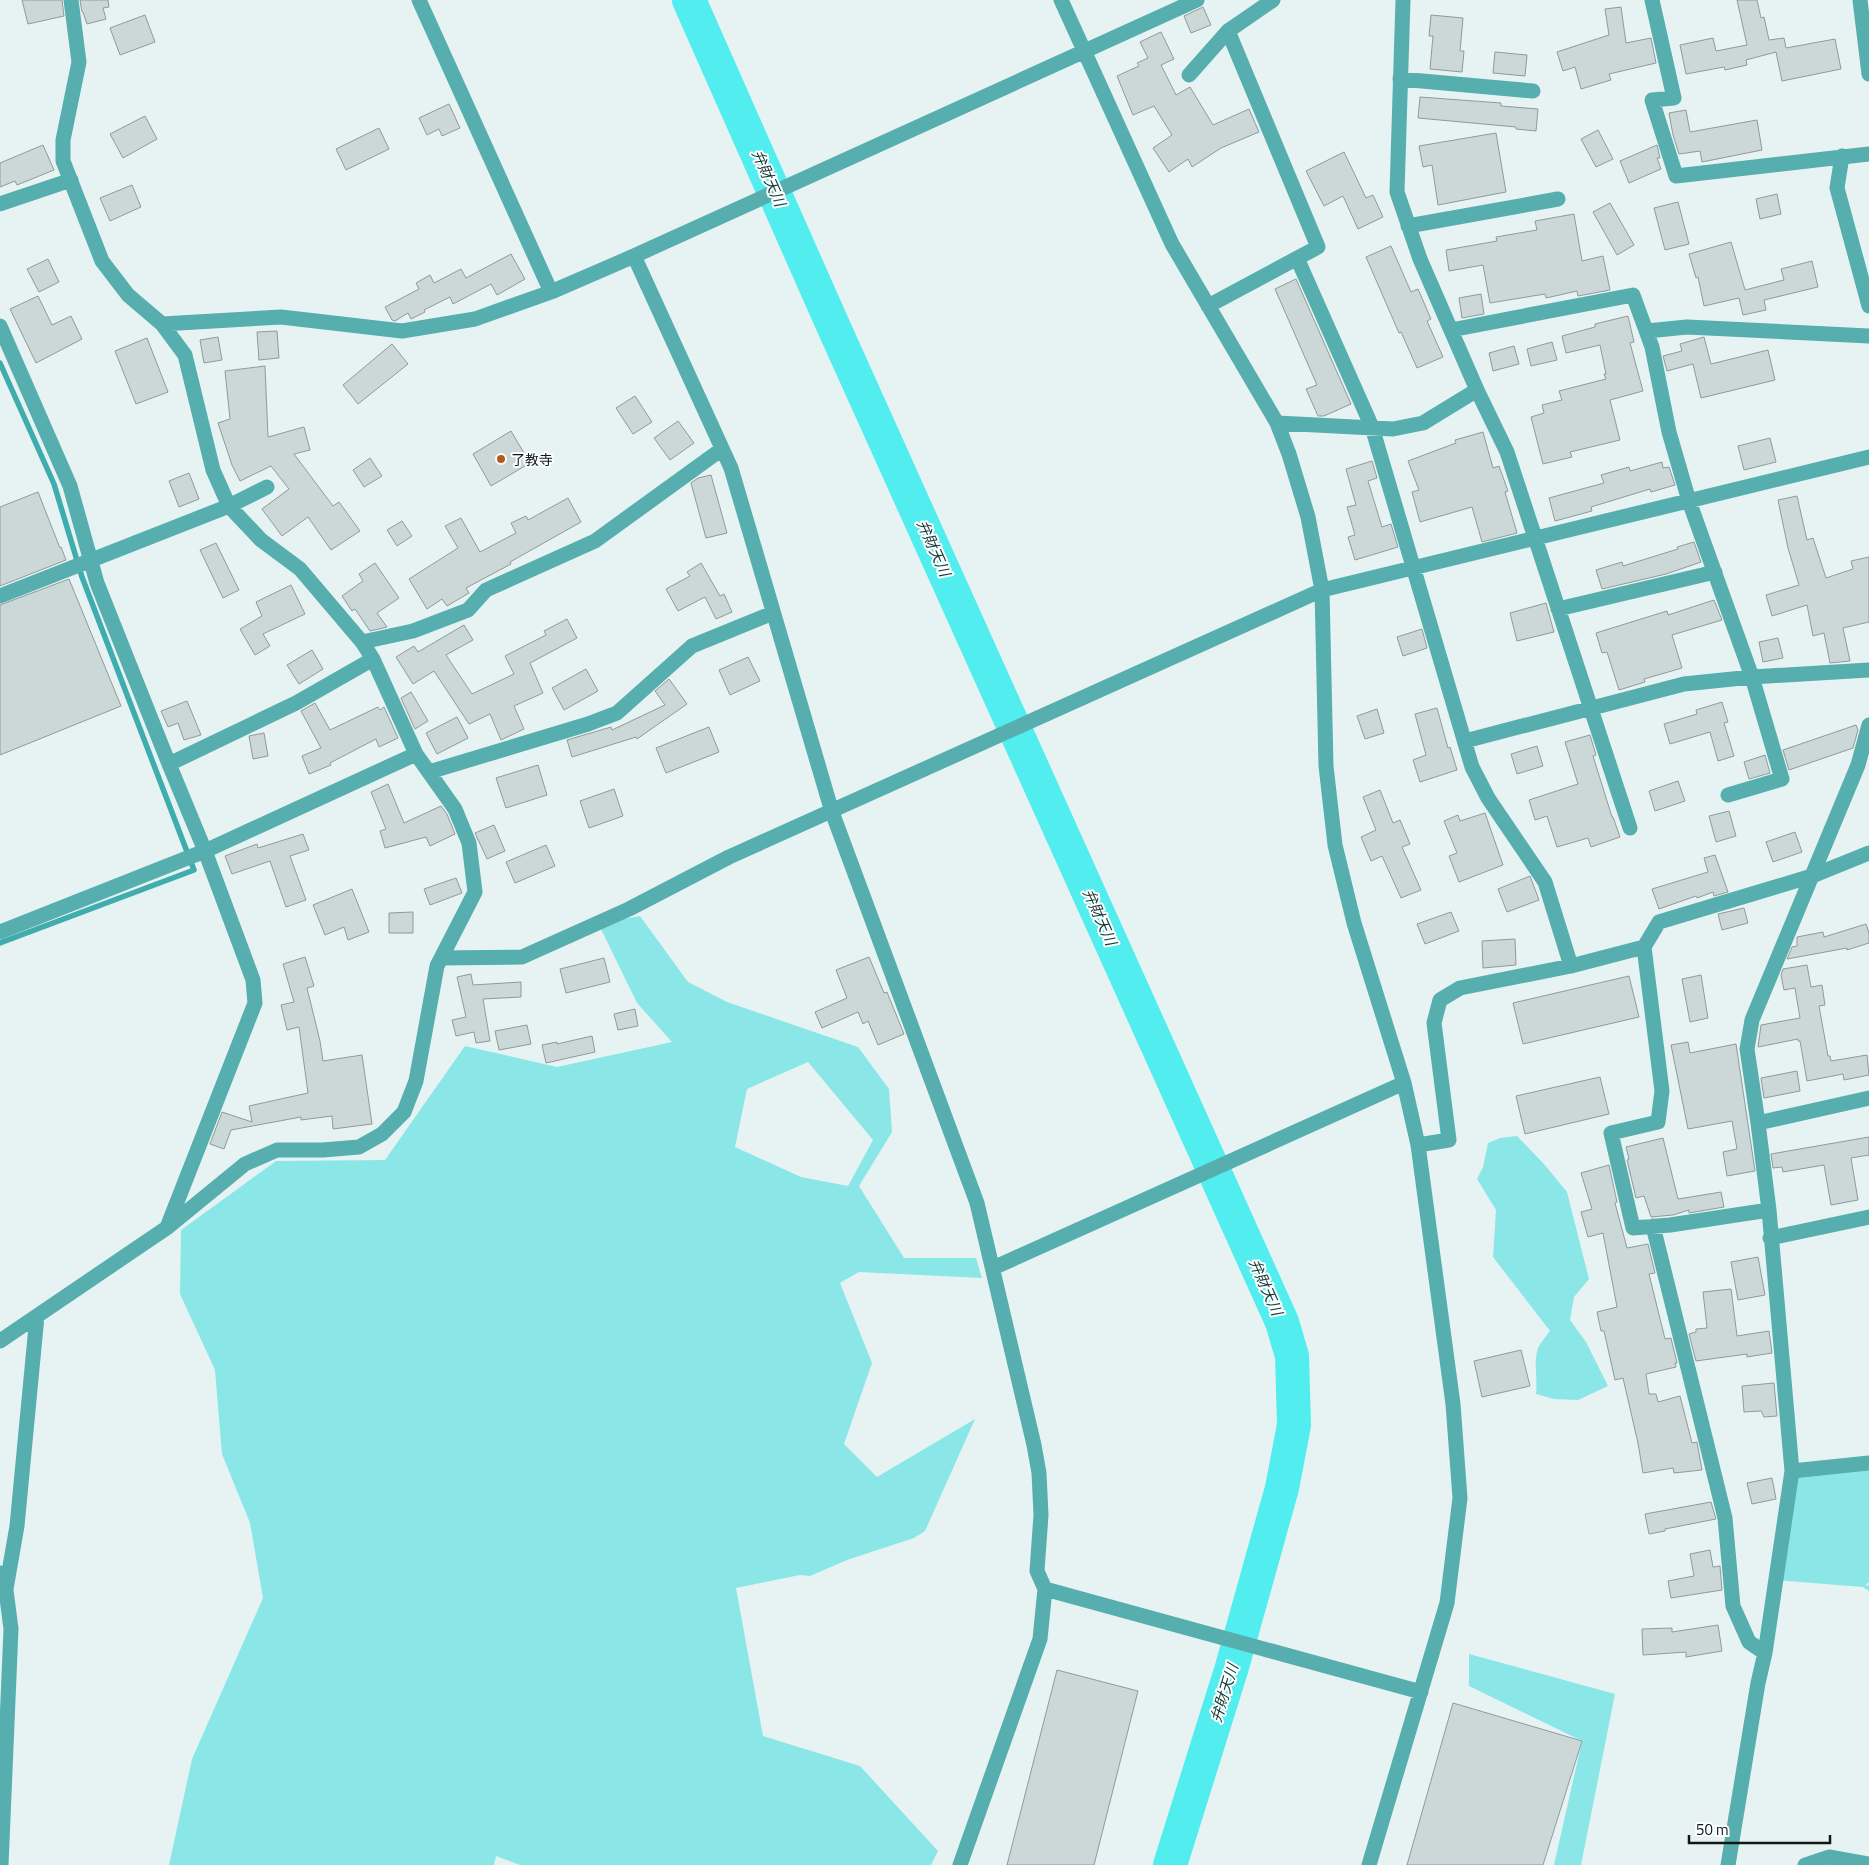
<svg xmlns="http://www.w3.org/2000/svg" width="1869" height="1865" viewBox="0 0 1869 1865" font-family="'Titillium Web','Noto Sans JP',sans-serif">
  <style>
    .green { fill: #8be7e7; fill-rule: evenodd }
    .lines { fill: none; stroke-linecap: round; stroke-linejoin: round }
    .stream { stroke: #3facad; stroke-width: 5.5 }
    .river { stroke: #52edee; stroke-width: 34 }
    .building { fill: #ccd8d7; stroke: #8f9a9a }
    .minor { stroke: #56aeaf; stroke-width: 15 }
    .poi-dot { fill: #b9561e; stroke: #faffff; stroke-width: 2 }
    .labels { text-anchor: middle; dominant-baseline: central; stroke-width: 4; stroke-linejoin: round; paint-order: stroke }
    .poi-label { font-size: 14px; fill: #121616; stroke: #faffff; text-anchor: start }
    .water-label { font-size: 15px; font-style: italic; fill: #1c3636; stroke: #faffff }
  </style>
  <rect width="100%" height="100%" fill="#e7f3f3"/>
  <path class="green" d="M640 916 688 982 727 1002 858 1047 889 1089 892 1132 859 1186 904 1258H976L982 1278 859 1272 840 1283 872 1363 844 1444 877 1477 975 1419 925 1531 914 1538 847 1560 810 1576 800 1575 736 1588 763 1736 860 1766 938 1851 931 1865H520L496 1856 494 1865H169L192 1759 263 1598 250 1523 222 1454 215 1370 180 1294 181 1230 276 1161 385 1160 465 1046 557 1067 672 1042 637 1003 598 923ZM808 1062 873 1140 848 1186 801 1177 735 1147 747 1089Z
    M1517 1136 1544 1164 1567 1192 1589 1279 1574 1297 1570 1320 1586 1342 1608 1386 1578 1400 1554 1399 1536 1394C1538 1378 1533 1363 1538 1348 1541 1342 1546 1336 1550 1331L1493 1257 1496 1210 1477 1179 1483 1167 1488 1143 1500 1138Z
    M1869 1463V1582L1865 1586 1869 1585V1591L1863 1587 1776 1580 1792 1471Z
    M1469 1654 1615 1694 1581 1865H1554L1582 1741 1469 1686Z"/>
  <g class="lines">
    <path class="stream" d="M0 363 54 484 82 577 194 870 0 943"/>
    <path class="river" d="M689 0 831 321 1282 1322 1292 1356 1294 1425 1282 1488 1232 1667 1170 1865"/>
  </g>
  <path class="building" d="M22 0H62L64 16 28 24Z
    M80 0H108L109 7 103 8 106 19 87 24 83 12H82Z
    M1737 0H1757L1761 18 1764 17 1769 40 1784 38 1786 48 1835 39 1841 69 1782 81 1776 52 1746 60 1747 65 1725 70 1724 67 1686 74 1680 45 1713 38 1716 51 1747 45Z
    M1203 7 1211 25 1191 33 1184 16Z
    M1621 7 1626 43 1651 38 1656 63 1609 74 1611 80 1581 89 1575 67 1563 71 1557 52 1609 35 1605 9Z
    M145 15 155 42 120 55 110 28Z
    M1431 15 1463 18 1460 51H1464L1462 72 1430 69 1433 36H1429Z
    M1161 32 1174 59 1161 65 1176 95 1190 87 1213 125 1249 109 1259 132 1221 148 1192 167 1188 159 1169 172 1153 148 1172 135 1154 106 1133 115 1117 76 1139 66 1137 63 1148 58 1140 42Z
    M1495 52 1527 55 1525 76 1493 73Z
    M1420 97 1501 103V106L1538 109 1536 131 1516 129V127L1418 118Z
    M449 104 460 128 442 136 439 129 427 135 419 118Z
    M1686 110 1690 132 1757 120 1762 150 1702 162 1700 151 1679 154 1673 135 1669 113Z
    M145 116 157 139 123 158 110 134Z
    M379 128 389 149 346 170 336 149Z
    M1598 130 1613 159 1596 167 1581 139Z
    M1496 133 1506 192 1438 205 1432 165 1423 167 1419 146Z
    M43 145 54 170 17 185 15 181 0 187V163Z
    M1657 145 1660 158H1657L1661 169 1629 183 1620 161Z
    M1344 152 1366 198 1373 195 1383 217 1358 229 1343 196 1324 206 1306 171Z
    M132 185 141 207 110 221 100 198Z
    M1777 194 1781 214 1760 219 1756 199Z
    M1678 202 1689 244 1665 250 1654 208Z
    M1610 203 1634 245 1617 255 1593 212Z
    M1574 214 1582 261 1603 256 1610 290 1578 296 1577 291 1546 298 1545 294 1490 303 1483 265 1449 271 1446 250 1497 241 1496 237 1537 230 1535 221Z
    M1731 242 1745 290 1784 280 1781 269 1812 261 1818 287 1764 300 1766 310 1743 315 1739 298 1704 306 1698 277 1696 278 1689 254Z
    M1391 246 1411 292 1418 289 1431 319 1427 321 1443 357 1417 368 1401 332 1399 333 1366 257Z
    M511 254 525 279 497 295 491 284 453 304 450 297 424 310 425 312 411 319 408 313 395 321 392 320 385 307 419 289 416 283 430 275 434 283 461 269 466 278Z
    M48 259 59 282 39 292 27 269Z
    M1296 279 1351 404 1324 416H1318L1306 389 1317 385 1275 289Z
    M1481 294 1484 314 1462 318 1459 298Z
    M38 296 52 325 71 316 82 339 36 363 10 309Z
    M1628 316 1634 342 1630 343 1643 391 1610 400 1620 440 1570 452 1572 457 1543 464 1531 417 1544 413 1542 405 1562 400 1559 391 1606 379 1604 374H1606L1600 345 1566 353 1562 336 1595 327V324Z
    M277 331 279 358 259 360 257 332Z
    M218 337 222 360 204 363 200 340Z
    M1704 337 1711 364 1768 350 1775 380 1701 398 1693 364 1667 371 1663 356 1682 351 1680 344Z
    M147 338 168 392 136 404 115 351Z
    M1552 342 1557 360 1531 366 1527 349Z
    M392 344 408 364 358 404 343 385Z
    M1514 346 1519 364 1493 371 1489 353Z
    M265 366 268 437 304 427 310 450 294 454 333 506 339 502 360 531 331 550 308 517 282 536 262 509 289 489 271 466 240 481 232 465 218 423 230 419 225 371Z
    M635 396 652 422 633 434 616 408Z
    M678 421 694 443 670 460 654 438Z
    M511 431 530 463 491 486 473 454Z
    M1483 432 1493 468 1499 466 1508 491 1505 492 1517 533 1482 542 1472 507 1420 522 1412 492 1419 490 1408 461 1456 443 1455 440Z
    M1770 438 1776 462 1744 470 1738 446Z
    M370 458 382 476 364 487 353 470Z
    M1372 461 1377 478 1368 481 1382 527 1391 524 1398 547 1355 560 1348 537 1355 535 1347 507 1356 505 1346 469Z
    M1662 462 1663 468 1669 467 1675 485 1651 492 1650 489 1591 507 1592 511 1555 521 1549 498 1604 483 1601 475 1629 467 1630 471Z
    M189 473 199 499 179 507 169 481Z
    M711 475 727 533 706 538 691 483 698 478Z
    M38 492 60 548 61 547 66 560 0 586V507Z
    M1797 496 1807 540 1813 538 1826 578 1853 569 1851 561 1869 557V622L1843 628 1850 661 1830 663 1824 633 1813 636 1807 605 1772 616 1766 595 1799 585 1788 548 1778 500Z
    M568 498 581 522 510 562 511 564 466 588 469 593 447 606 442 599 427 609 409 579 458 548 445 526 461 518 480 552 516 533 511 523 526 516 528 520Z
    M402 521 412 536 397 546 387 530Z
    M1694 542 1701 562 1666 574 1602 589 1596 570 1622 562 1623 566 1678 549 1677 547Z
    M216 543 239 590 223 598 200 550Z
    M375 563 399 598 377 613 387 627 370 631 355 609 352 611 342 596 363 581 359 574Z
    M701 563 720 596 724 594 732 612 716 619 705 597 678 611 666 589 690 576 687 572Z
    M69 579 121 706 0 755V605Z
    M291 585 305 614 263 634 270 646 255 655 240 629 262 616 256 602Z
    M1714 600 1722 620 1672 635 1682 668 1644 679 1645 682 1619 690 1607 652 1602 653 1596 633 1667 611 1668 615Z
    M1546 603 1554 632 1517 641 1510 613Z
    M567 619 577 638 530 663 543 693 514 706 524 729 501 740 490 714 469 724 434 671 413 684 396 657 414 646 418 652 464 625 473 640 446 655 472 694 514 674 505 656 546 635 544 631Z
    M1422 629 1427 648 1403 656 1397 637Z
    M1778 638 1783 658 1763 662 1759 642Z
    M312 650 323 669 299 684 287 665Z
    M748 657 760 681 730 695 719 670Z
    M586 669 598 691 564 710 552 688Z
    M669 679 687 704 637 739 636 737 572 757 567 740 611 727 612 730 665 705 655 691Z
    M411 692 428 721 415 729 401 698Z
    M187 701 201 735 184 740 178 723 168 727 161 711Z
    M1722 702 1728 722 1724 723 1734 756 1718 761 1710 732 1670 744 1664 724 1697 714 1696 710Z
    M315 703 330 730 378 707 380 710 384 707 398 738 379 747 376 739 330 763 331 765 309 774 302 756 321 748 301 711Z
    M1437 708 1448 748 1450 747 1457 770 1420 782 1413 760 1426 755 1415 714Z
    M1377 709 1384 733 1365 739 1357 716Z
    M457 717 468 738 437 754 426 733Z
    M1856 725 1858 730 1853 748 1789 770 1783 750Z
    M709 727 719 752 666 773 656 748Z
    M264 733 268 756 253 759 249 736Z
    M1590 735 1596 755 1593 756 1612 817H1613L1620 837 1591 847 1588 838 1557 847 1547 816 1535 820 1529 800 1578 784 1565 742Z
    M1537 746 1543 766 1517 774 1511 754Z
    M1765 755 1770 773 1749 779 1744 762Z
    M538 765 547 795 506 808 496 778Z
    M1678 781 1685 801 1655 811 1649 791Z
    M388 784 404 823 441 806 447 814 455 834 430 846 426 837 385 848 380 831 386 829 371 792Z
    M614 789 623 816 589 828 580 801Z
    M1380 790 1393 823 1400 820 1410 844 1402 847 1421 890 1401 898 1382 856 1371 861 1361 837 1376 830 1363 797Z
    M1729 811 1736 836 1716 842 1709 816Z
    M1485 813 1503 865 1459 882 1449 856 1457 853 1444 821 1458 815 1460 821Z
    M494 825 505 851 487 859 475 833Z
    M1795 832 1802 852 1773 862 1766 842Z
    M303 834 309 850 290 856 306 900 286 907 270 861 232 874 225 856 257 844 258 848Z
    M546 845 555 866 515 883 506 862Z
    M1715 855 1728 892 1714 896 1713 892 1697 898 1696 896 1659 909 1652 889 1708 872 1704 858Z
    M1530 876 1539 900 1507 912 1498 889Z
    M456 878 462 893 430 905 424 889Z
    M352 889 369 932 348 940 344 927 325 935 313 905Z
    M1744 908 1748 923 1722 930 1718 914Z
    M413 912V933H389V913Z
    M1451 912 1459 931 1425 944 1417 924Z
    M1866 924 1869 933V943L1847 950V948L1787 959 1792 947 1797 946V937L1823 932 1824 937Z
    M1515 939 1516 965 1483 968 1482 941Z
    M305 957 314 986 307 988 320 1041 323 1061 362 1055 372 1124 333 1129 332 1116 301 1120V1117L231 1130 224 1149 210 1144 222 1112 252 1122 249 1106 308 1093 299 1027 287 1030 281 1005 294 1002 283 964Z
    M869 957 884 993 887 992 904 1034 878 1045 868 1021 863 1024 858 1012 822 1028 815 1012 847 998 836 970Z
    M604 958 610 982 566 993 560 969Z
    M1807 965 1811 987 1822 985 1825 1005 1819 1006 1828 1056H1830L1831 1061 1867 1055 1869 1075 1844 1080 1843 1074 1807 1081 1800 1041H1798V1039L1758 1047 1761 1025 1800 1018 1795 988 1784 990 1781 975 1783 969Z
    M471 974 473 985 521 982V997L483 999 490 1041 476 1043 474 1032 456 1036 452 1020 466 1017 457 977Z
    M1701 975 1708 1018 1690 1022 1682 979Z
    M1629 976 1639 1017 1523 1044 1513 1003Z
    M635 1009 638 1026 618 1030 614 1014Z
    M527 1025 531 1044 499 1050 495 1031Z
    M592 1036 595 1052 546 1063 542 1045 557 1042V1044Z
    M1688 1042 1690 1053 1736 1044 1755 1171 1727 1176 1723 1152 1737 1149 1732 1121 1688 1129 1671 1045Z
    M1797 1071 1800 1091 1764 1098 1761 1078Z
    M1600 1077 1609 1114 1525 1134 1516 1096Z
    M1869 1137V1155L1851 1158 1858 1200 1831 1205 1824 1165 1783 1172 1782 1167 1773 1168 1771 1154Z
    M1663 1138 1678 1199 1721 1192 1724 1207 1689 1213V1210L1673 1215 1651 1217 1644 1196 1636 1198 1627 1160 1629 1159 1626 1147Z
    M1609 1165 1617 1202 1615 1203 1627 1248 1648 1244 1655 1273 1649 1274 1665 1339 1671 1338 1677 1363H1675L1676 1367 1646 1374 1649 1394H1656L1658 1402 1680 1396 1692 1443 1697 1442 1702 1470 1674 1473 1673 1468 1643 1473 1638 1443 1623 1378 1615 1380 1604 1331H1601L1597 1312 1617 1307 1603 1233 1588 1237 1581 1212 1592 1209 1581 1173Z
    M1758 1257 1765 1295 1738 1300 1731 1262Z
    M1731 1289 1737 1336 1769 1331 1772 1353 1747 1357V1354L1696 1361 1689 1334 1696 1332V1329L1707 1328 1703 1292Z
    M1521 1350 1530 1386 1482 1397 1474 1361Z
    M1774 1383 1777 1416 1764 1417 1761 1411 1744 1412 1742 1386Z
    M1772 1478 1776 1499 1752 1504 1747 1483Z
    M1711 1502 1716 1519 1665 1529V1531L1649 1534 1645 1514Z
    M1710 1550 1713 1567 1720 1566 1722 1590 1671 1598 1668 1581 1694 1576 1690 1554Z
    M1718 1625 1722 1651 1686 1657V1652L1643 1655 1642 1629 1672 1628V1632Z
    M1057 1670 1138 1691 1094 1865H1007Z
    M1453 1703 1582 1741 1543 1865H1407Z"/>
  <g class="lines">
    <path class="minor" d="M419 0 551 292
      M1061 0 1172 244 1277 423 1289 454 1308 517 1322 590 1326 766 1335 845 1354 923 1404 1083 1418 1145 1453 1404 1460 1498 1447 1603 1369 1865
      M1403 0 1397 192 1420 259 1477 390 1507 452 1630 828
      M1652 0 1674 98 1652 100 1676 176 1869 154
      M1860 0 1869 74
      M1189 75 1228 31 1273 0
      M1400 79 1533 91
      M1842 156 1837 188 1869 306
      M0 204 71 180
      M1408 226 1558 199
      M634 256 731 468 832 812 977 1203 1034 1445 1039 1473 1041 1515 1037 1571 1045 1589 1040 1639 960 1865
      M1297 258 1372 427 1472 767 1488 798 1545 882 1571 966
      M1208 306 1318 247 1228 31
      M162 324 281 317 402 331 475 319 551 292 634 256 1197 0
      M0 326 70 486 97 583 169 764 205 851 253 980 255 1003 168 1225
      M1451 330 1633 295 1652 347 1669 432 1689 501 1752 677 1782 779 1728 795
      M1647 331 1687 327 1869 336
      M1277 423 1393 429 1423 423 1477 390
      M0 596 229 506 267 487
      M1558 609 1715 572
      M362 642 413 631 468 610 486 590 595 541 722 449
      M1465 741 1684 684 1752 677 1869 670
      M169 764 296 703 373 659
      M429 772 588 724 617 713 692 646 773 613
      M0 932 205 851 416 754
      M1644 947 1662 1091 1658 1122 1611 1133 1633 1228 1670 1225 1769 1210
      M441 958 522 957 629 909 729 857 1322 590 1869 457
      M1758 1123 1869 1098
      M1418 1145 1449 1140 1434 1023 1440 1000 1460 988 1571 966 1644 947 1659 922 1812 876 1869 853
      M1653 1226 1725 1518 1733 1606 1749 1642 1765 1653
      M1770 1238 1869 1217
      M993 1268 1404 1083
      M0 1341 168 1227 245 1164 277 1150H323L359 1147 382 1134 404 1112 416 1081 437 966 475 892 469 843 455 809 416 754 373 659 362 642 300 569 261 540 229 506 213 470 185 355 162 324 128 295 102 261 63 161V140L79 62 71 0
      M1792 1471 1869 1463
      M0 1573 6 1590 11 1629 1 1865
      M6 1589 17 1526 37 1316
      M1045 1589 1421 1692
      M1728 1865 1758 1683 1765 1653 1792 1471 1769 1210 1758 1123 1747 1049 1752 1020 1858 765 1869 725
      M1805 1865 1829 1857 1869 1864"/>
  </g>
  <circle class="poi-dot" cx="501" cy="459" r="5"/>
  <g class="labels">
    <g class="poi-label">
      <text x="511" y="459">了教寺</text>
    </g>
    <g class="water-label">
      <text transform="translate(769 178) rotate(66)">弁財天川</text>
      <text transform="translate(934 548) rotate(66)">弁財天川</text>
      <text transform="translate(1100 917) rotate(66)">弁財天川</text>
      <text transform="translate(1266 1287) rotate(66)">弁財天川</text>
      <text transform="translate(1224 1693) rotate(-73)">弁財天川</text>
    </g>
  </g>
  <path d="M1689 1835v8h141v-8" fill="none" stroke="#121616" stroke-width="2.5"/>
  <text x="1696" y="1835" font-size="15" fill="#121616" stroke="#faffff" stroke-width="4" paint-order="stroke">50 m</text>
</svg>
